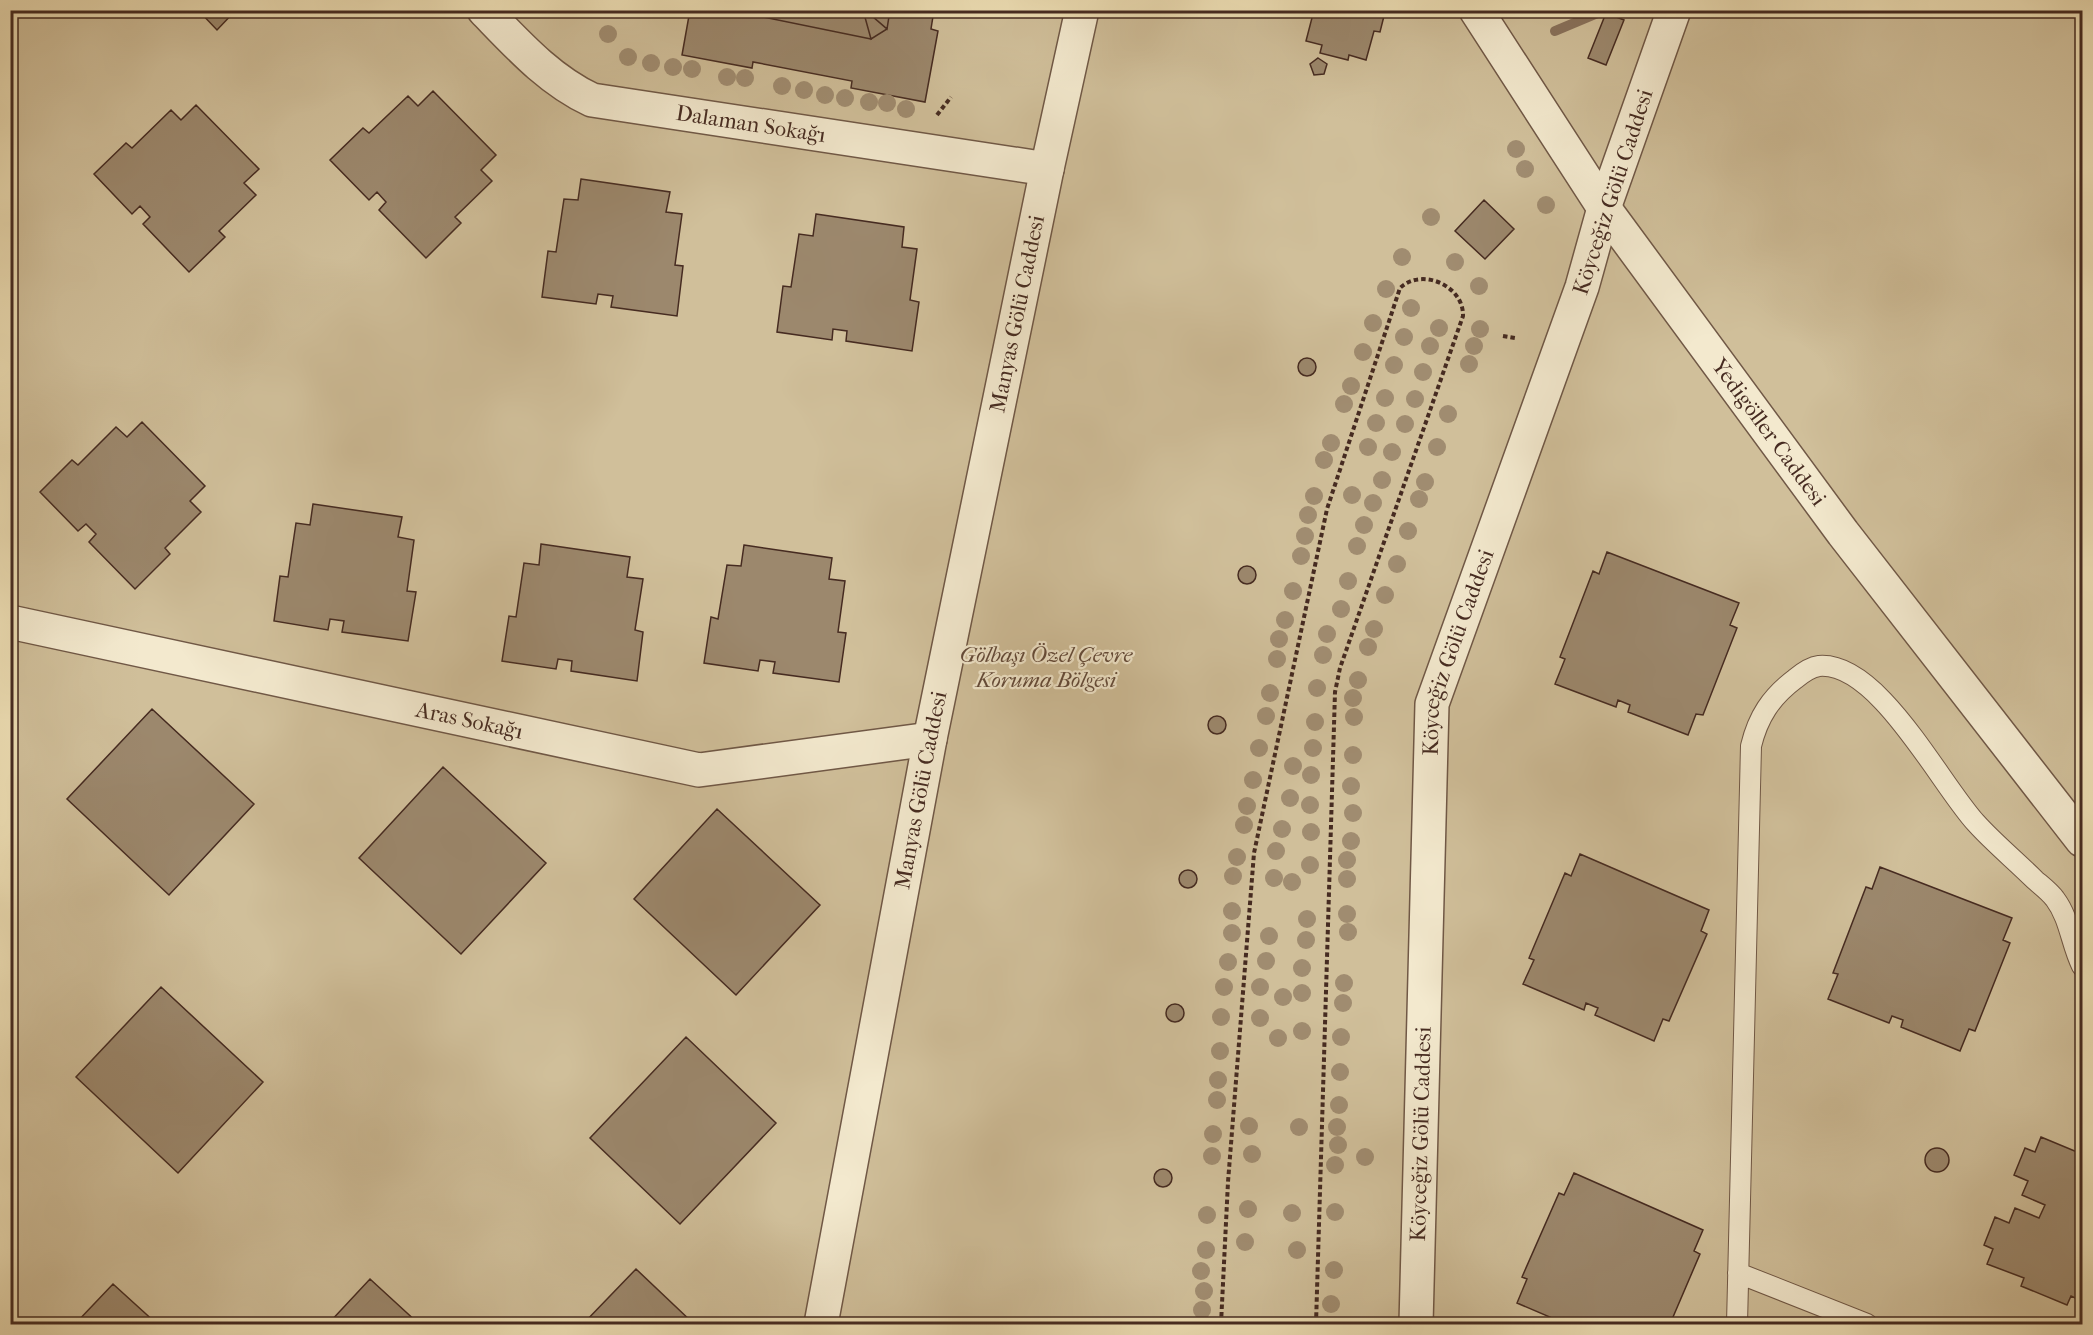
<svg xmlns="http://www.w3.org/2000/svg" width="2093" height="1335" viewBox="0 0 2093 1335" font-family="'IM FELL French Canon',serif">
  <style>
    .green { fill: #d0bf9a; stroke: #8b755e; stroke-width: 1.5 }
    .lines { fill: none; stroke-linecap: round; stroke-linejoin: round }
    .stream { stroke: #88715b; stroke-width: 10 }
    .building { fill: #9c886d; stroke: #462b21; stroke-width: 1.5 }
    .service-casing { stroke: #705846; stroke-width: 22 }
    .minor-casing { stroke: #705846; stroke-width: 36 }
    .tertiary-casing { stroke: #705846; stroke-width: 36 }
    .path { stroke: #462b21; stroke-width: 4; stroke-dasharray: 4.5 3; stroke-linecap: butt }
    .service { stroke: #f3e9ce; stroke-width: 20 }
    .minor { stroke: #f3e9ce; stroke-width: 33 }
    .tertiary { stroke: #f3e9ce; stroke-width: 33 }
    .tree { fill: #a08c70 }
    .labels { text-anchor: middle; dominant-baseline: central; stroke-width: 4.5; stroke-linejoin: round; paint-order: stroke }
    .street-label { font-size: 22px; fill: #462b21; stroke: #f3e9ce }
    .park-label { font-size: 22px; font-style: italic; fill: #624939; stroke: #f3e9ce }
  </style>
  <rect width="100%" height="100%" fill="#ecddb3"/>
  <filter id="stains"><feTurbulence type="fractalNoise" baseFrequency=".00333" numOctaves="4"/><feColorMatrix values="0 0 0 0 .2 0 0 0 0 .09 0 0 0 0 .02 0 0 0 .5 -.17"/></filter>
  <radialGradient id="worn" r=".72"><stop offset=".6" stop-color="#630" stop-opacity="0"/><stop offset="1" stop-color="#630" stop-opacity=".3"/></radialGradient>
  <path class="green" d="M10 11H2082V1324H11Z"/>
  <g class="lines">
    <path class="stream" d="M1555 31 1605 10"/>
  </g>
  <path class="building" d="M198 10H236L217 30Z
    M690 10H750L753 15 871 39 887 29 890 10H934L931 29 938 31 925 102 851 88 852 81 753 62 752 68 682 55Z
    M757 10H863L871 39 753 15Z
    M863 10H865L887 29 871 39Z
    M865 10H890L887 29Z
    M1314 10H1378L1385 12 1380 32 1374 31 1366 60 1349 55 1348 60 1320 53 1322 45 1306 41Z
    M1606 13 1624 20 1606 65 1588 58Z
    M1318 58 1327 64 1324 74 1314 75 1310 64Z
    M433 91 496 155 481 170 492 181 455 217 461 223 426 258 379 210 386 202 377 192 369 200 330 160 363 128 369 133 408 96 418 106Z
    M196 105 259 169 244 183 256 195 219 231 225 237 189 272 143 224 150 217 140 206 132 214 94 174 126 143 132 148 171 110 181 120Z
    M581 179 670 192 666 212 682 214 675 265 683 266 677 316 611 307 613 296 598 294 596 304 542 297 548 251 556 252 564 199 578 200Z
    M1484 200 1514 229 1485 259 1455 231Z
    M816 214 904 227 902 247 917 249 910 300 919 302 912 351 846 341 847 331 833 329 832 340 777 332 783 286 791 287 799 234 813 236Z
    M1298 367a9 9 0 1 1 18 0a9 9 0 1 1-18 0Z
    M142 422 205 486 190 501 201 512 165 548 170 554 135 589 89 542 96 534 86 524 78 531 40 492 72 460 78 465 116 427 127 437Z
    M313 504 402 517 398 537 414 540 407 591 416 592 408 641 342 632 344 621 330 619 328 630 274 621 280 576 288 577 296 523 310 525Z
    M541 544 630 557 627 577 643 579 635 630 643 632 637 681 571 671 572 661 558 659 556 669 502 661 509 616 516 617 524 563 539 565Z
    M744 545 832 558 829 579 845 581 838 632 846 633 839 682 773 673 775 662 760 660 758 671 704 663 711 617 718 619 727 565 741 566Z
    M1607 552 1739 603 1730 625 1737 628 1703 715 1696 714 1688 735 1628 712 1630 705 1618 700 1616 707 1555 684 1565 659 1560 657 1593 571 1599 574Z
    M1238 575a9 9 0 1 1 18 0a9 9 0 1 1-18 0Z
    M152 709 254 804 169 895 67 799Z
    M1208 725a9 9 0 1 1 18 0a9 9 0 1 1-18 0Z
    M443 767 546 863 461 954 359 858Z
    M717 809 820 905 736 995 634 899Z
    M1580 854 1709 910 1701 931 1707 934 1669 1021 1663 1019 1654 1041 1595 1015 1598 1008 1586 1003 1584 1010 1523 984 1534 960 1529 958 1565 873 1571 876Z
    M1880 867 2012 918 2003 940 2010 943 1975 1031 1969 1029 1960 1051 1901 1027 1903 1020 1892 1016 1889 1023 1828 999 1838 974 1833 973 1866 887 1872 889Z
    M1179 879a9 9 0 1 1 18 0a9 9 0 1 1-18 0Z
    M161 987 263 1082 178 1173 76 1077Z
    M1166 1013a9 9 0 1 1 18 0a9 9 0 1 1-18 0Z
    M686 1037 776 1123 680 1224 590 1138Z
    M2041 1137 2077 1152 2080 1144 2082 1145V1301L2071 1296 2067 1305 2021 1286 2024 1278 1987 1264 1993 1249 1984 1245 1995 1217 2009 1223 2015 1208 2039 1218 2045 1205 2022 1195 2028 1181 2014 1175 2025 1148 2035 1152Z
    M1925 1160a12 12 0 1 1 24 0a12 12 0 1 1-24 0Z
    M1154 1178a9 9 0 1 1 18 0a9 9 0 1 1-18 0Z
    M1574 1173 1703 1230 1694 1251 1700 1254 1670 1324H1584L1580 1322 1579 1324H1566L1517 1303 1527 1279 1522 1277 1559 1193 1564 1195Z
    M636 1269 694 1324H583Z
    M370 1279 419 1324H328Z
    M113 1284 157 1324H75Z"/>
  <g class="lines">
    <g class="service-casing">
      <path id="service" d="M1738 1273 1867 1324
        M1737 1324 1751 746C1758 717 1771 697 1795 679 1801 674 1811 667 1819 666 1878 661 1940 784 1976 823 1994 843 2016 861 2035 880 2042 886 2050 892 2055 899 2070 919 2071 944 2082 966"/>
    </g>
    <g class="minor-casing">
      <g id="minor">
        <path id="s1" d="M484 10C517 44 549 80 592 100L1047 169"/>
        <path d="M1604 208 1674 10"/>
        <path id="s2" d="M10 622 699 770 930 739"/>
      </g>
    </g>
    <g class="tertiary-casing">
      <g id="tertiary">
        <path id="s3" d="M1476 10 1604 208 1843 533 2082 840"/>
        <path id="s4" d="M821 1324 930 739 1047 169 1082 10"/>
        <path id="s5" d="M1416 1324 1432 704 1582 287 1604 208"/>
      </g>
    </g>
    <path class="path" d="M937 115 951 97
      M1503 336 1515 338
      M1221 1324 1228 1182 1254 853 1327 509 1400 288C1422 267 1464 286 1463 316L1340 668 1335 692 1316 1324"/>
    <use href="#service" class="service"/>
    <use href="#minor" class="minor"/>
    <use href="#tertiary" class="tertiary"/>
  </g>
  <g class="tree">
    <circle cx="608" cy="34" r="9"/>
    <circle cx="628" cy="57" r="9"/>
    <circle cx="651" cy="63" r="9"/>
    <circle cx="673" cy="67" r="9"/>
    <circle cx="692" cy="69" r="9"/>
    <circle cx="727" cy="77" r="9"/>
    <circle cx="745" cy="78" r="9"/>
    <circle cx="782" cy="86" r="9"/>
    <circle cx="804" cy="90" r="9"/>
    <circle cx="825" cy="95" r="9"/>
    <circle cx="845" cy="98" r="9"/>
    <circle cx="869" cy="102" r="9"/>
    <circle cx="887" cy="103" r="9"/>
    <circle cx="906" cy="109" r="9"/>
    <circle cx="1516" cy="149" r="9"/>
    <circle cx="1525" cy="169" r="9"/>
    <circle cx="1546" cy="205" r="9"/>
    <circle cx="1431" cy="217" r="9"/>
    <circle cx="1402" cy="257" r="9"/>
    <circle cx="1455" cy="262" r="9"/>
    <circle cx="1479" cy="286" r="9"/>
    <circle cx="1386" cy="289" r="9"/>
    <circle cx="1411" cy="308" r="9"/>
    <circle cx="1373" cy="323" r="9"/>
    <circle cx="1439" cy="328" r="9"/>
    <circle cx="1480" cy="329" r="9"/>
    <circle cx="1404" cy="337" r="9"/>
    <circle cx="1430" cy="346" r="9"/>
    <circle cx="1474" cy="346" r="9"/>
    <circle cx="1363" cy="352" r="9"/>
    <circle cx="1469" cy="364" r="9"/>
    <circle cx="1394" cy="365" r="9"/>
    <circle cx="1423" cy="372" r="9"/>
    <circle cx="1351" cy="386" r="9"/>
    <circle cx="1385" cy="398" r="9"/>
    <circle cx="1415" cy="399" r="9"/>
    <circle cx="1344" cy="404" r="9"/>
    <circle cx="1448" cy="414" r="9"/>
    <circle cx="1376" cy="423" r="9"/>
    <circle cx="1405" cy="424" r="9"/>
    <circle cx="1331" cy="443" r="9"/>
    <circle cx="1368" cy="447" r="9"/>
    <circle cx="1437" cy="447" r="9"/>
    <circle cx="1392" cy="452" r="9"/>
    <circle cx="1324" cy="460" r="9"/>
    <circle cx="1382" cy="480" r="9"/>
    <circle cx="1425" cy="482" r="9"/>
    <circle cx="1352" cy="495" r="9"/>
    <circle cx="1314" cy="496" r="9"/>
    <circle cx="1419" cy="499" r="9"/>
    <circle cx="1373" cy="503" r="9"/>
    <circle cx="1308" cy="515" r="9"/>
    <circle cx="1364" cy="525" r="9"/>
    <circle cx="1408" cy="531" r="9"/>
    <circle cx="1305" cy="536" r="9"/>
    <circle cx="1357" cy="546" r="9"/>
    <circle cx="1301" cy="556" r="9"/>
    <circle cx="1397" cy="564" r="9"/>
    <circle cx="1348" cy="581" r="9"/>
    <circle cx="1293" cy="591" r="9"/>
    <circle cx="1385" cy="595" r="9"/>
    <circle cx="1341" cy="609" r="9"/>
    <circle cx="1285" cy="620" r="9"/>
    <circle cx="1374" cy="629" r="9"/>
    <circle cx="1327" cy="634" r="9"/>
    <circle cx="1279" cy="639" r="9"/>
    <circle cx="1368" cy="647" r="9"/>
    <circle cx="1323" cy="655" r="9"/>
    <circle cx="1277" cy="659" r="9"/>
    <circle cx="1358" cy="680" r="9"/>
    <circle cx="1317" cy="688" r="9"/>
    <circle cx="1270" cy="693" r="9"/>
    <circle cx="1353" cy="698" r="9"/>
    <circle cx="1266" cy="716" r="9"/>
    <circle cx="1354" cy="717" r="9"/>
    <circle cx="1315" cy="722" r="9"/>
    <circle cx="1259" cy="748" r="9"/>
    <circle cx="1313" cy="748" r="9"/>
    <circle cx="1353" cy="755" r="9"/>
    <circle cx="1293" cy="766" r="9"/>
    <circle cx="1311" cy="775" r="9"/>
    <circle cx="1253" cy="780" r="9"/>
    <circle cx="1351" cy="786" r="9"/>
    <circle cx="1290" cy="798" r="9"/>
    <circle cx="1310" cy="805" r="9"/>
    <circle cx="1247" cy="806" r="9"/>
    <circle cx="1353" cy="813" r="9"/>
    <circle cx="1244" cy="825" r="9"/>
    <circle cx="1282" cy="829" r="9"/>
    <circle cx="1311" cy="832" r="9"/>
    <circle cx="1351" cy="841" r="9"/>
    <circle cx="1276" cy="851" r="9"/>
    <circle cx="1237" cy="857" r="9"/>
    <circle cx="1347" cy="860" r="9"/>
    <circle cx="1310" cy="865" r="9"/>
    <circle cx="1233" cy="876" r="9"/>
    <circle cx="1274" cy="878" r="9"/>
    <circle cx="1347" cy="879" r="9"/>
    <circle cx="1292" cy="882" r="9"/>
    <circle cx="1232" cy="911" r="9"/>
    <circle cx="1347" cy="914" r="9"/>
    <circle cx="1307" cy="919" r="9"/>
    <circle cx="1348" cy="932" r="9"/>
    <circle cx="1232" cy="933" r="9"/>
    <circle cx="1269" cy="936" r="9"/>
    <circle cx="1306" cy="940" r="9"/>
    <circle cx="1266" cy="961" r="9"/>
    <circle cx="1228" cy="962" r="9"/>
    <circle cx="1302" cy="968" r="9"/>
    <circle cx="1344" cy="983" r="9"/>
    <circle cx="1224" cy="987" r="9"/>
    <circle cx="1260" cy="987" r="9"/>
    <circle cx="1302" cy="993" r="9"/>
    <circle cx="1283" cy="997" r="9"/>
    <circle cx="1343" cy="1003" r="9"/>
    <circle cx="1221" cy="1017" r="9"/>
    <circle cx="1260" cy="1018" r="9"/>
    <circle cx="1302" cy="1031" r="9"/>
    <circle cx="1341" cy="1037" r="9"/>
    <circle cx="1278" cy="1038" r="9"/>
    <circle cx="1220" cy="1051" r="9"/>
    <circle cx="1340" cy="1072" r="9"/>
    <circle cx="1218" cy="1080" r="9"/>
    <circle cx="1217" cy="1100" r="9"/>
    <circle cx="1339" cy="1105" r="9"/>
    <circle cx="1249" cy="1126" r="9"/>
    <circle cx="1299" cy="1127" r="9"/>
    <circle cx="1337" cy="1127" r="9"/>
    <circle cx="1213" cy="1134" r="9"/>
    <circle cx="1338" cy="1145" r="9"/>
    <circle cx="1252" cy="1154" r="9"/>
    <circle cx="1212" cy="1156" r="9"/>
    <circle cx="1365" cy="1157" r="9"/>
    <circle cx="1335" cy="1165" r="9"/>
    <circle cx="1248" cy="1209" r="9"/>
    <circle cx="1335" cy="1212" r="9"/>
    <circle cx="1292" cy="1213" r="9"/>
    <circle cx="1207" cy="1215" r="9"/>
    <circle cx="1245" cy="1242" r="9"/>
    <circle cx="1206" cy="1250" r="9"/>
    <circle cx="1297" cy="1250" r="9"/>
    <circle cx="1334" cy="1270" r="9"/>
    <circle cx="1201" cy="1271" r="9"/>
    <circle cx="1204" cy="1291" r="9"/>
    <circle cx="1331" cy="1304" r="9"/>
    <circle cx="1202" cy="1310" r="9"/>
  </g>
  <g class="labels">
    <g class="street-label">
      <text stroke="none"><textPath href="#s1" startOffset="302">Dalaman Sokağı</textPath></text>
      <text transform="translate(1613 192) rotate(-72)">Köyceğiz Gölü Caddesi</text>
      <text stroke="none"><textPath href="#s4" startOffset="1029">Manyas Gölü Caddesi</textPath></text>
      <text stroke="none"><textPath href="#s3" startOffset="514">Yedigöller Caddesi</textPath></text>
      <text stroke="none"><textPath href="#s5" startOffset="676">Köyceğiz Gölü Caddesi</textPath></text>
      <text stroke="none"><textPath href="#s2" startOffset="470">Aras Sokağı</textPath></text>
      <text stroke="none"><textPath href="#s4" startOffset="543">Manyas Gölü Caddesi</textPath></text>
      <text stroke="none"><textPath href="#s5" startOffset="190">Köyceğiz Gölü Caddesi</textPath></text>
    </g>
    <g class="park-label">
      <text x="1046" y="655">Gölbaşı Özel Çevre<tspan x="1046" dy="25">Koruma Bölgesi</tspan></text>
    </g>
  </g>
  <rect width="2093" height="1335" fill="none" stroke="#ecddb3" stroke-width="36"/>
  <rect x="12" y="12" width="2069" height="1311" fill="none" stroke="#462b21" stroke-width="3"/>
  <rect x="18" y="18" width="2057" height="1299" fill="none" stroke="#462b21" stroke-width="1.5"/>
  <rect width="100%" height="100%" filter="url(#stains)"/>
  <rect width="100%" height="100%" fill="url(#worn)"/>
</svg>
